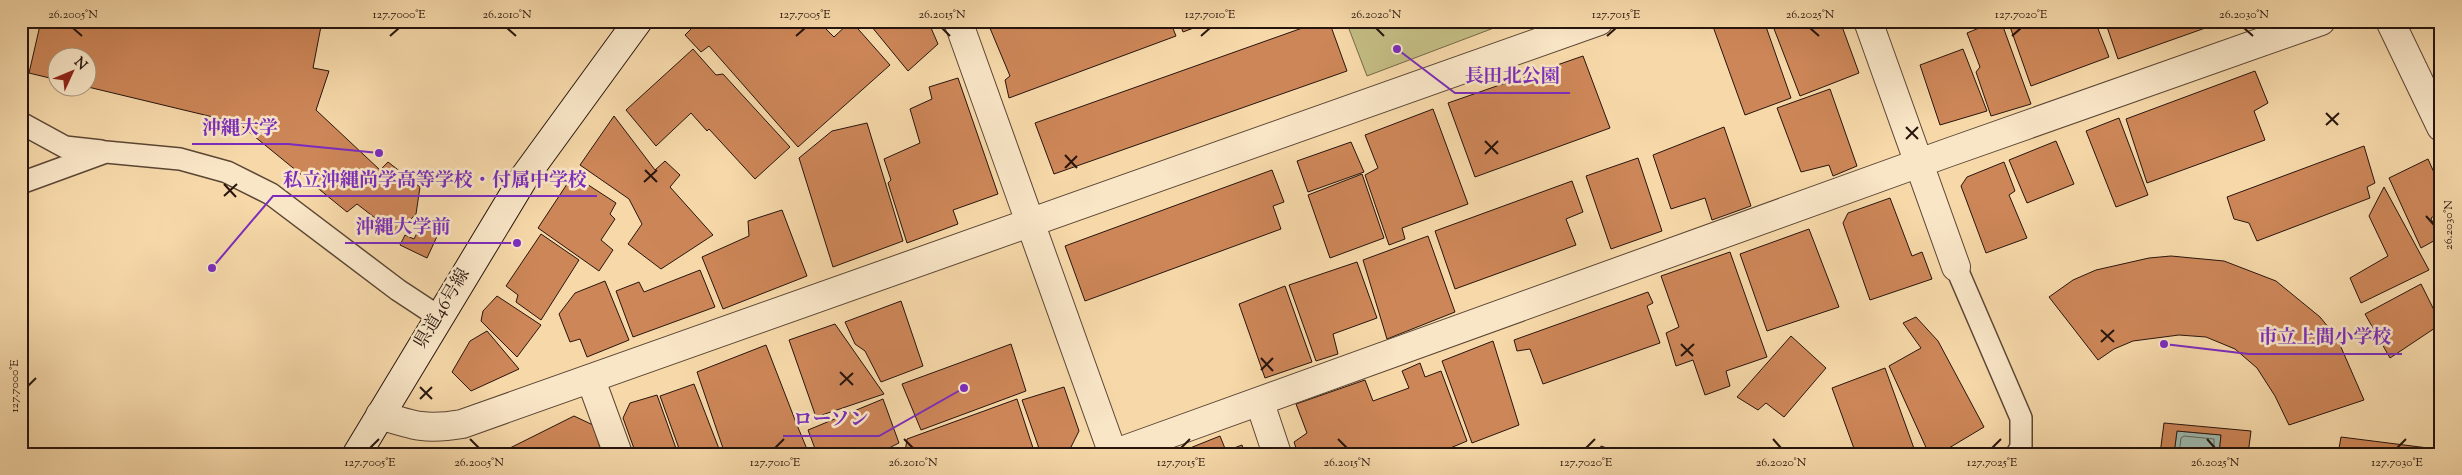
<svg xmlns="http://www.w3.org/2000/svg" width="2462" height="475" viewBox="0 0 2462 475" font-family="'Sorts Mill Goudy','Noto Serif JP',serif">
  <style>
    .green { fill: #c3bc83; stroke: #756848 }
    .water { fill: #9eb9af; stroke: #6e776e }
    .lines { fill: none; stroke-linecap: round; stroke-linejoin: round }
    .shore { stroke: #62675e; stroke-width: 1 }
    .building { fill: #cd8658; stroke: #27150d }
    .service-casing { stroke: #5b4634; stroke-width: 24 }
    .minor-casing { stroke: #5b4634; stroke-width: 30 }
    .secondary-casing { stroke: #27150d; stroke-width: 30 }
    .service { stroke: #f9e6c7; stroke-width: 21 }
    .minor { stroke: #f9e6c7; stroke-width: 28 }
    .secondary { stroke: #f9e6c7; stroke-width: 28 }
    .ticks { fill: none; stroke: #27150d; stroke-width: 2 }
    .labels { text-anchor: middle; dominant-baseline: central; stroke-width: 5; stroke-linejoin: round; paint-order: stroke }
    .street-label { font-size: 18px; fill: #27150d; stroke: #f9e6c7 }
    .leader { fill: none; stroke: #7b2cbf; stroke-width: 2 }
    .callout-dot { fill: #7b2cbf; stroke: #f9e6c7; stroke-width: 2 }
    .callout-label { font-size: 19px; text-anchor: middle; font-weight: bold; fill: #7b2cbf; stroke: #f9e6c7; stroke-width: 5; stroke-linejoin: round; paint-order: stroke }
    .neatline { fill: none; stroke: #27150d; stroke-width: 2 }
    .ticks-label { font-size: 12px; text-anchor: middle; fill: #27150d }
  </style>
  <rect width="100%" height="100%" fill="#f6d8a9"/>
  <filter id="stains"><feTurbulence type="fractalNoise" baseFrequency=".004" numOctaves="4"/><feColorMatrix values="0 0 0 0 .2 0 0 0 0 .09 0 0 0 0 .02 0 0 0 .5 -.17"/></filter>
  <radialGradient id="worn" r=".72"><stop offset=".6" stop-color="#630" stop-opacity="0"/><stop offset="1" stop-color="#630" stop-opacity=".3"/></radialGradient>
  <path class="green" d="M1346 21H1507V23L1367 76Z"/>
  <path class="water" d="M2177 431 2221 435 2219 454H2174Z"/>
  <g class="lines">
    <path class="shore" d="M2179 454 2181 438 2184 436 2214 439V454"/>
  </g>
  <path class="building" d="M41 21H322L313 68 329 71 316 110 380 170 388 162 420 187 416 214 396 234 357 204 347 212 238 123 88 87V58H58V80L29 73Z
    M699 21H818L834 37 851 21 890 65 798 147 709 46 701 52 685 35Z
    M867 21H928L938 44 908 71Z
    M987 21H1170L1176 36 1009 98 1005 80 1010 76Z
    M1179 21H1212L1183 32Z
    M1322 21H1329L1347 71 1054 174 1035 123Z
    M1711 21H1764L1791 98 1745 115Z
    M1771 21H1840L1859 73 1800 96Z
    M1996 21H2001L2031 104 1991 116 1976 72 1980 67 1967 33Z
    M2008 21H2095L2109 57 2031 86Z
    M2105 21H2225L2118 59Z
    M693 49 716 75 723 74 790 147 755 179 709 129 707 131 691 113 656 146 626 110Z
    M1963 49 1987 111 1940 125 1920 65Z
    M1583 56 1610 128 1475 177 1448 103Z
    M2255 71 2268 103 2254 111 2265 140 2147 183 2126 119Z
    M958 78 998 194 953 210 958 224 907 243 888 183 891 180 884 159 920 143 910 109 932 99 929 87Z
    M1830 89 1857 166 1833 176 1829 165 1801 172 1777 108Z
    M1433 109 1468 204 1402 228 1405 239 1389 245 1365 175 1378 168 1365 135Z
    M614 116 655 170 665 161 680 175 670 187 713 235 661 269 628 244 642 224 629 199 580 165Z
    M2119 118 2148 195 2116 207 2086 131Z
    M867 123 903 241 833 267 799 158 832 131Z
    M1724 127 1751 206 1712 220 1705 198 1671 209 1653 155Z
    M2056 141 2074 184 2027 203 2009 160Z
    M1351 142 1364 172 1308 192 1297 161Z
    M2364 146 2375 183 2367 187 2370 198 2257 241 2249 223 2234 219 2227 197Z
    M1638 158 1662 231 1611 249 1586 176Z
    M2428 159 2441 188V212L2431 218 2439 238 2421 248 2389 178Z
    M2004 162 2015 191 2009 195 2027 238 1986 253 1961 186 1967 177Z
    M1272 170 1284 202 1273 206 1281 229 1085 301 1065 246Z
    M1362 174 1384 238 1330 258 1308 195Z
    M573 175 616 203 610 214 615 219 601 240 613 250 599 271 538 228Z
    M1572 181 1583 212 1566 219 1576 245 1455 289 1435 231Z
    M2384 187 2429 270 2361 303 2350 278 2388 256 2369 216Z
    M1890 198 1912 256 1922 252 1932 279 1870 300 1843 223 1848 213Z
    M782 210 807 276 723 309 702 257 749 236 748 221Z
    M423 221 440 230 427 258 400 245 405 235 414 239Z
    M1809 229 1839 307 1767 331 1740 254Z
    M541 234 579 260 541 320 516 302 518 295 506 286Z
    M1428 236 1455 312 1387 339 1363 260Z
    M1730 252 1767 357 1726 371 1730 386 1705 395 1693 360 1676 366 1666 333 1679 327 1661 276Z
    M2171 256 2224 261 2276 281 2320 317 2337 338 2364 400 2289 425 2275 396 2257 368 2235 349 2206 337 2179 335 2133 341 2114 349 2098 360 2049 297 2073 280 2096 270 2149 258Z
    M1357 262 1377 318 1333 334 1338 354 1316 361 1289 285Z
    M700 270 715 307 633 337 616 291 639 282 644 292Z
    M605 281 629 340 587 357 580 339 570 342 559 314 575 293Z
    M2421 284 2441 324 2390 358 2365 314Z
    M1285 286 1312 362 1265 378 1239 304Z
    M1648 292 1653 303 1647 306 1660 343 1543 384 1530 349 1517 351 1514 340Z
    M497 296 541 325 517 357 481 321 483 311Z
    M901 301 923 366 881 382 865 351 855 344 845 322Z
    M1916 317 1938 341 1984 427 1939 454H1929L1889 366 1921 348 1903 323Z
    M835 324 884 394 816 417 789 340Z
    M487 331 519 369 471 391 452 372 470 341Z
    M1791 336 1826 368 1784 417 1766 403 1758 410 1737 397Z
    M1493 341 1519 425 1472 443 1442 361Z
    M1011 344 1026 391 921 430 902 384Z
    M766 345 797 425 809 454H725L697 372Z
    M1420 363 1425 377 1441 371 1467 441 1436 454H1298L1294 442 1307 433 1296 404 1365 380 1373 401 1409 388 1402 371Z
    M1885 368 1916 454H1856L1832 388Z
    M694 384 721 454H681L660 396Z
    M1064 387 1079 431 1069 451 1041 454 1022 400Z
    M657 395 678 454H636L623 418 630 403Z
    M883 399 899 443 877 454H817L808 430Z
    M1017 399 1033 448 1018 454H901L905 452 907 439Z
    M574 416 593 425 602 454H498Z
    M2164 423 2251 431 2248 454H2219L2221 435 2177 431 2174 454H2160Z
    M1220 436 1226 451 1242 445 1245 454H1175Z
    M2341 437 2428 448 2427 454H2338Z
    M1601 446 1624 454H1598Z"/>
  <g class="lines">
    <g class="service-casing">
      <path id="service" d="M21 123 65 147 101 151
        M21 183 106 152 180 159 227 172 271 194 398 290 439 317
        M1956 267 2021 418V447L2017 454"/>
    </g>
    <g class="minor-casing">
      <path id="minor" d="M958 21 1113 454
        M1868 21 1956 267
        M2390 21 2441 127
        M591 380 618 454
        M1260 403 1277 454
        M380 415C414 426 426 430 462 424L1599 21
        M1113 454 1947 153 2321 21"/>
    </g>
    <g class="secondary-casing">
      <path id="secondary" d="M357 454 525 176 638 21"/>
    </g>
    <use href="#service" class="service"/>
    <use href="#minor" class="minor"/>
    <use href="#secondary" class="secondary"/>
  </g>
  <path class="ticks" d="M73 28 82 36M507 28 516 36M942 28 950 36M1376 28 1384 36M1810 28 1819 36M2244 28 2253 36M390 36 399 28M796 36 805 28M1201 36 1210 28M1607 36 1616 28M2012 36 2021 28M2326 113 2338 125M2326 125 2339 113M1906 127 1918 139M1906 139 1918 127M1485 141 1498 154M1485 154 1498 141M1065 155 1077 168M1065 168 1077 156M645 170 657 182M644 182 657 170M224 184 236 197M224 196 237 184M2426 216 2434 225M2101 330 2114 342M2101 342 2114 330M1681 344 1693 356M1681 356 1694 344M1261 358 1273 371M1261 370 1273 358M840 372 853 385M840 385 853 373M28 386 36 378M420 387 432 399M420 399 432 387M470 439 479 448M904 439 913 448M1338 439 1347 448M1773 439 1781 448M2207 439 2215 448M370 448 379 439M775 448 784 439M1181 448 1190 439M1586 448 1595 439M1992 448 2001 439M2397 448 2406 439"/>
  <g class="labels">
    <g class="street-label">
      <text transform="translate(443 309) rotate(-59)">県道46号線</text>
    </g>
  </g>
  <path class="leader" d="M1397 49L1455 93H1570M379 153L288 144H192M212 268L273 196H597M517 243L460 243H345M2164 344L2249 354H2402M964 388L879 436H783"/>
  <g class="callout-dot">
    <circle cx="1397" cy="49" r="5"/>
    <circle cx="379" cy="153" r="5"/>
    <circle cx="212" cy="268" r="5"/>
    <circle cx="517" cy="243" r="5"/>
    <circle cx="2164" cy="344" r="5"/>
    <circle cx="964" cy="388" r="5"/>
  </g>
  <g class="callout-label">
    <text x="1512" y="82">長田北公園</text>
    <text x="240" y="134">沖縄大学</text>
    <text x="435" y="186">私立沖縄尚学高等学校・付属中学校</text>
    <text x="403" y="233">沖縄大学前</text>
    <text x="2325" y="343">市立上間小学校</text>
    <text x="831" y="425">ローソン</text>
  </g>
  <rect width="2462" height="475" fill="none" stroke="#f6d8a9" stroke-width="55"/>
  <g transform="translate(72 72) rotate(46)"><circle r="24" fill="#f9e6c7" stroke="#a5927d"/>
  <path d="M0-4L9 19L0 12L-9 19Z" fill="#8f2418"/>
  <text y="-8" font-size="14" font-weight="bold" text-anchor="middle" fill="#27150d">N</text>
  </g>
  <rect x="28" y="28" width="2406" height="420" class="neatline"/>
  <g class="ticks-label">
    <text x="73" y="18">26.2005°N</text>
    <text x="399" y="18">127.7000°E</text>
    <text x="507" y="18">26.2010°N</text>
    <text x="805" y="18">127.7005°E</text>
    <text x="942" y="18">26.2015°N</text>
    <text x="1210" y="18">127.7010°E</text>
    <text x="1376" y="18">26.2020°N</text>
    <text x="1616" y="18">127.7015°E</text>
    <text x="1810" y="18">26.2025°N</text>
    <text x="2021" y="18">127.7020°E</text>
    <text x="2244" y="18">26.2030°N</text>
    <text transform="translate(2448 225) rotate(-90)" y="4">26.2030°N</text>
    <text transform="translate(14 386) rotate(-90)" y="4">127.7000°E</text>
    <text x="370" y="466">127.7005°E</text>
    <text x="479" y="466">26.2005°N</text>
    <text x="775" y="466">127.7010°E</text>
    <text x="913" y="466">26.2010°N</text>
    <text x="1181" y="466">127.7015°E</text>
    <text x="1347" y="466">26.2015°N</text>
    <text x="1586" y="466">127.7020°E</text>
    <text x="1781" y="466">26.2020°N</text>
    <text x="1992" y="466">127.7025°E</text>
    <text x="2215" y="466">26.2025°N</text>
    <text x="2397" y="466">127.7030°E</text>
  </g>
  <rect width="100%" height="100%" filter="url(#stains)"/>
  <rect width="100%" height="100%" fill="url(#worn)"/>
</svg>
